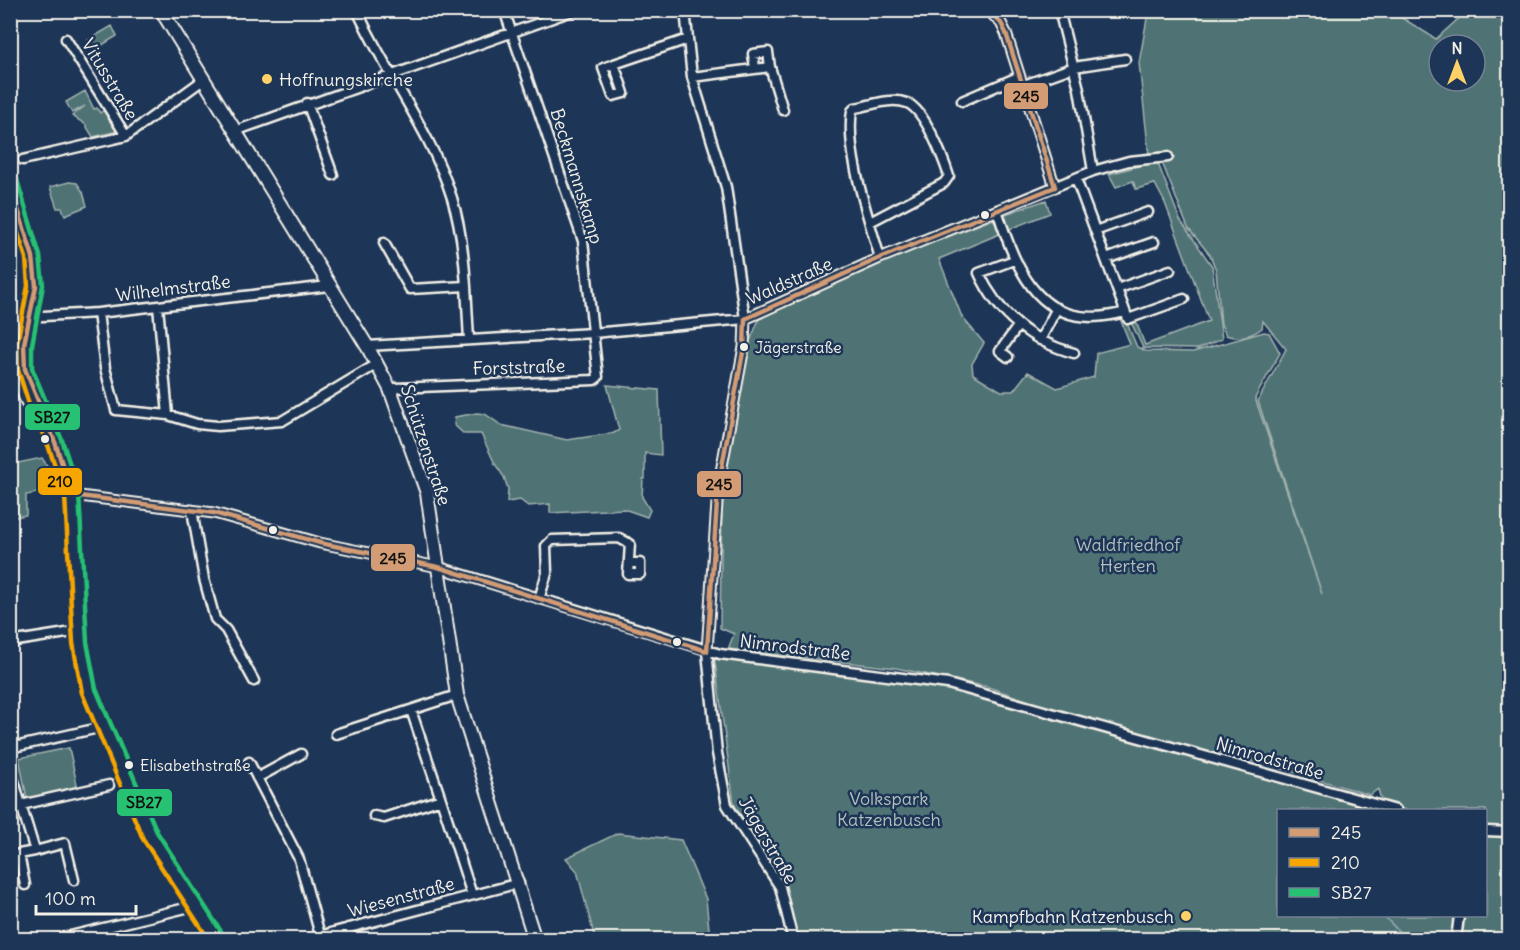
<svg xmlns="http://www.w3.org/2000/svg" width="1520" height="950" viewBox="0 0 1520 950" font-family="Delius,sans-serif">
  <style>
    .green { fill: #507374; stroke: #a2b2ae; stroke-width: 1.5; fill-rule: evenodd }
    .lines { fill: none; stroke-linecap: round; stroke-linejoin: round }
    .stream { stroke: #88a1ac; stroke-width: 2 }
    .minor-casing { stroke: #f4f1e8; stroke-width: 13 }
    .secondary-casing { stroke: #f4f1e8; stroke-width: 16 }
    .minor { stroke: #1d3557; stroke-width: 8 }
    .secondary { stroke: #1d3557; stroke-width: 12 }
    .bus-1-casing { stroke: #1d3557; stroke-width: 9 }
    .bus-2-casing { stroke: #1d3557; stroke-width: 9 }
    .bus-3-casing { stroke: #1d3557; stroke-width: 9 }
    .bus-1 { stroke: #d39c74; stroke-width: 4.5 }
    .bus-2 { stroke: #f7a600; stroke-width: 4.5 }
    .bus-3 { stroke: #26c172; stroke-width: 4.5 }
    .poi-dot { fill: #ffd166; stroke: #1d3557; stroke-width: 2 }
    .bus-dot { fill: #f4f1e8; stroke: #1d3557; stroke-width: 2 }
    .labels { text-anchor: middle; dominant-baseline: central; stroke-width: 5; stroke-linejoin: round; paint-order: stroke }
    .bus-label { font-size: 16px; fill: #f4f1e8; stroke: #1d3557; text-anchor: start }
    .street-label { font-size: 18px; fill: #f4f1e8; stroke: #1d3557 }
    .poi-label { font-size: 18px; fill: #f4f1e8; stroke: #1d3557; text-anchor: start }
    .park-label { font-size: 18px; fill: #b2bfba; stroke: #1d3557 }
    .line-badge { stroke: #1d3557; stroke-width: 2 }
    .pale-badge-label { font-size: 16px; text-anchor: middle; font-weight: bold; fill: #111 }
  </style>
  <rect width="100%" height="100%" fill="#1d3557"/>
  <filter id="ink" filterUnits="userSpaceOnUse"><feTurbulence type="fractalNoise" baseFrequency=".0167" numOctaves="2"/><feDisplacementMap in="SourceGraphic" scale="12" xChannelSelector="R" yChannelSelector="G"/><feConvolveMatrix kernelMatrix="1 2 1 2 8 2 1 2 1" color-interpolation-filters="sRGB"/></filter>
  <g filter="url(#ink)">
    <path class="green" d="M1145 11H1391L1436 39 1467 11H1509V826H1486V810H1406L1382 804 1378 789 1370 795 1269 765 1265 756 1261 755 1255 762 1216 751 1214 756 1077 717 988 687 896 668 728 649 734 634 720 628 722 498 748 346 759 319 864 270 996 218 1002 233 939 259 962 317 984 343 972 364 973 374 1001 391H1013L1028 372 1057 388 1094 377 1096 353 1130 344 1119 316 1126 321 1137 347 1146 351 1193 352 1264 332 1269 333 1280 353 1255 398 1322 594 1258 401 1286 349 1263 321 1262 328C1254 335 1237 340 1226 335L1221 324 1216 270 1210 255 1188 228 1159 155H1149L1139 63 1148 13ZM1439 45H1475V81H1439Z
      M112 26 117 36 94 50 88 40Z
      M85 91 94 109 97 108 100 113 104 110 117 131 93 137 85 124 72 116 85 106 72 113 66 102Z
      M1157 161 1180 220 1212 266 1222 339 1198 349 1143 348 1130 320 1135 319 1145 345 1209 321 1165 203 1155 184 1136 189 1133 181 1116 187 1109 174Z
      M69 182 77 183 83 192 87 206 65 215 62 208H57L50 187Z
      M1046 200 1050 213 1007 230 1003 215Z
      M607 385 659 390 661 455 645 453V479H643L642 497 650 510 647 517 624 509 550 513V504L528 506 520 500 507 502 508 489 504 477 495 464 481 434H464L454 425 455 417 477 413 485 414 501 425 567 440 614 433 619 430Z
      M11 444 18 463 42 458 56 479 58 489 26 495V515L11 518Z
      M714 655 909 678 1383 810H1278V916H1455L1453 939H795L783 887 734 804Z
      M69 748 78 789 27 799 19 758Z
      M618 833 681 840 706 899 710 939H595L577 871 566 858Z
      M1486 835 1509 837V939L1460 940 1463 916H1486Z"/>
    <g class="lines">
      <path class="stream" d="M1384 916 1407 940"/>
      <g class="minor-casing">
        <path id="minor" d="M357 10C386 74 431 131 452 198 466 244 466 292 469 339
          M685 10 692 77 726 187 745 319 744 347 718 488 707 651 717 753 727 805 780 887 793 940
          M988 10 1001 23 1006 33 1055 187
          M1059 10 1079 89 1093 171
          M66 39 126 136
          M614 64 624 93 613 96 603 68 614 64 688 39
          M755 68 753 54 768 52 770 67
          M692 77 770 67 783 110
          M1021 86 1074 67 1125 59
          M962 101 1018 77
          M307 103 333 175
          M235 131 575 10
          M23 160 126 136 203 80
          M1076 179 1128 319 1184 299
          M997 210C1018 275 1042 335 1125 312
          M870 222 944 183 949 176C943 158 925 110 907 103 891 97 871 105 855 108L852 111C845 151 869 219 880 258
          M1095 231 1148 212
          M384 243 410 289 466 286
          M1106 259 1154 242
          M1014 260 979 273C997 313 1031 342 1074 353
          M1117 289 1170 270
          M158 306 168 415
          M98 313 105 368 116 410 168 415 197 424 218 426 282 421 377 364
          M25 317 98 313 329 286
          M1040 340 1057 308
          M367 346 593 333 745 319 880 258 1093 171 1129 161 1168 157
          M1008 357 1000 351 1018 326
          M10 385 25 384
          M396 388 594 380 598 377 583 241 504 10
          M72 495 214 513 320 543 438 567 720 654 948 684 1396 810
          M192 510 204 579 215 619 226 630 254 681
          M539 599 547 573 546 546 552 540 619 538 630 544 628 574H640V563H631
          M10 642 79 631
          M336 734 457 695
          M10 748 103 727
          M249 762 299 859 320 935
          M10 767 21 805 10 807
          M257 778 301 754
          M441 799 472 895
          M374 816 384 818 441 799 411 710
          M1486 831 1510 832
          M35 851 65 843 74 880
          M25 885 19 854 35 851 21 805 109 785
          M348 928 352 940
          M54 940 194 906
          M304 940 519 883
          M1456 940 1459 916"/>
      </g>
      <g class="secondary-casing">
        <path id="secondary" d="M161 10 367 346 390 389 427 493 457 695 535 940
          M10 182 33 257 36 286 24 344 25 369 36 401 55 442 72 495 80 643 89 691 150 835 164 860 218 940
          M10 225C17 246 24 266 23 288 22 342 3 355 31 409"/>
      </g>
      <use href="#minor" class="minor"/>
      <use href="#secondary" class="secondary"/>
      <g class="bus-1-casing">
        <path id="bus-1" d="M988 10 1001 23 1006 33 1055 187
          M10 184 33 257 36 286 24 344 25 369 55 442 72 495
          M745 319 880 258 1055 187
          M72 495 214 513 320 543 438 567 707 651
          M707 651 718 488 744 347 745 319"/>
      </g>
      <g class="bus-2-casing">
        <path id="bus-2" d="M10 209 26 258 28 286 17 343 18 370 29 404 48 445 65 496 73 643 82 693 143 839 209 940"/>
      </g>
      <g class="bus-3-casing">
        <path id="bus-3" d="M17 180 40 256 43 285 32 345V368L62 440 79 493 87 642 96 689 157 832 224 936"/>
      </g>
      <use href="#bus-1" class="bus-1"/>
      <use href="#bus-2" class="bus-2"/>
      <use href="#bus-3" class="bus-3"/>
    </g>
  </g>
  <g class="poi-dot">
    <circle cx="267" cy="79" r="6"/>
    <circle cx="1186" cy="916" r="6"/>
  </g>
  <g class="bus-dot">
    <circle cx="985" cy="215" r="5"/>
    <circle cx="744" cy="347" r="5"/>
    <circle cx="45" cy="439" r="5"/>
    <circle cx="273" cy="530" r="5"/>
    <circle cx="677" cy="642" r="5"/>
    <circle cx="129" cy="765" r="5"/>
  </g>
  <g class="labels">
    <g class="bus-label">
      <text x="755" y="347">Jägerstraße</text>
      <text x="140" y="765">Elisabethstraße</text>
    </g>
    <g class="street-label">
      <text transform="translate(110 79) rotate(59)">Vitusstraße</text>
      <text transform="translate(577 176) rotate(73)">Beckmannskamp</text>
      <text transform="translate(789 281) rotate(-24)">Waldstraße</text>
      <text transform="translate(173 288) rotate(-7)">Wilhelmstraße</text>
      <text transform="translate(519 367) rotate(-2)">Forststraße</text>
      <text transform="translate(426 445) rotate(72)">Schützenstraße</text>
      <text transform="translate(795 647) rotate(7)">Nimrodstraße</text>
      <text transform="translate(1270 758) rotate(16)">Nimrodstraße</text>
      <text transform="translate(768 840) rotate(60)">Jägerstraße</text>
      <text transform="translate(401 897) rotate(-15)">Wiesenstraße</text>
    </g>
    <g class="poi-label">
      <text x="279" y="79">Hoffnungskirche</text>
      <text x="1174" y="916" text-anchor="end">Kampfbahn Katzenbusch</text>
    </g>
    <g class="park-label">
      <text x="1128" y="544">Waldfriedhof<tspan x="1128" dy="21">Herten</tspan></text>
      <text x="889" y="798">Volkspark<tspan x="889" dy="21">Katzenbusch</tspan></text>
    </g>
  </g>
  <g class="line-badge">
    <rect x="1003" y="82" width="46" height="28" rx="6" fill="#d39c74"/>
    <rect x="24" y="403" width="57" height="28" rx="6" fill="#26c172"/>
    <rect x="37" y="467" width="46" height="29" rx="6" fill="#f7a600"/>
    <rect x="696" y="470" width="46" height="28" rx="6" fill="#d39c74"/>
    <rect x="370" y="543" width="46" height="29" rx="6" fill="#d39c74"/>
    <rect x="116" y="788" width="57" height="29" rx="6" fill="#26c172"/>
  </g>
  <g class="pale-badge-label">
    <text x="1026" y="102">245</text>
    <text x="52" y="423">SB27</text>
    <text x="60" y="487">210</text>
    <text x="719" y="490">245</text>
    <text x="393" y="564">245</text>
    <text x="144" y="808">SB27</text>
  </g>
  <rect width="1520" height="950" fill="none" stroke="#1d3557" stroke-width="36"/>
  <rect x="18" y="18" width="1484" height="914" fill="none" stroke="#f4f1e8" stroke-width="2" filter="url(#ink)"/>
  <rect x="1277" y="809" width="210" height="108" fill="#1d3557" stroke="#738091" stroke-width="1.5"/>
  <rect x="1289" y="828" width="30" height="9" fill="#d39c74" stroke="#738091" stroke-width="1.5"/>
  <text x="1331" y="839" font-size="18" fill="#f4f1e8">245</text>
  <rect x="1289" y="858" width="30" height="9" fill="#f7a600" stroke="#738091" stroke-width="1.5"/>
  <text x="1331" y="869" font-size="18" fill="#f4f1e8">210</text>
  <rect x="1289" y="888" width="30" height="9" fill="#26c172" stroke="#738091" stroke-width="1.5"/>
  <text x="1331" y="899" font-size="18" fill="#f4f1e8">SB27</text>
  <g transform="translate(1457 63)"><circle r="28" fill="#1d3557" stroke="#738091" stroke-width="1.5"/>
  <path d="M0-4.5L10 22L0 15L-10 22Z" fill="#ffd166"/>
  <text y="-9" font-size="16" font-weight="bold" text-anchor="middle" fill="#f4f1e8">N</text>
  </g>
  <path d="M36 905v9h100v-9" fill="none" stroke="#f4f1e8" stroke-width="3"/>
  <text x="45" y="905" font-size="18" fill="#f4f1e8" stroke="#1d3557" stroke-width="4.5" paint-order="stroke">100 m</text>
</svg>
